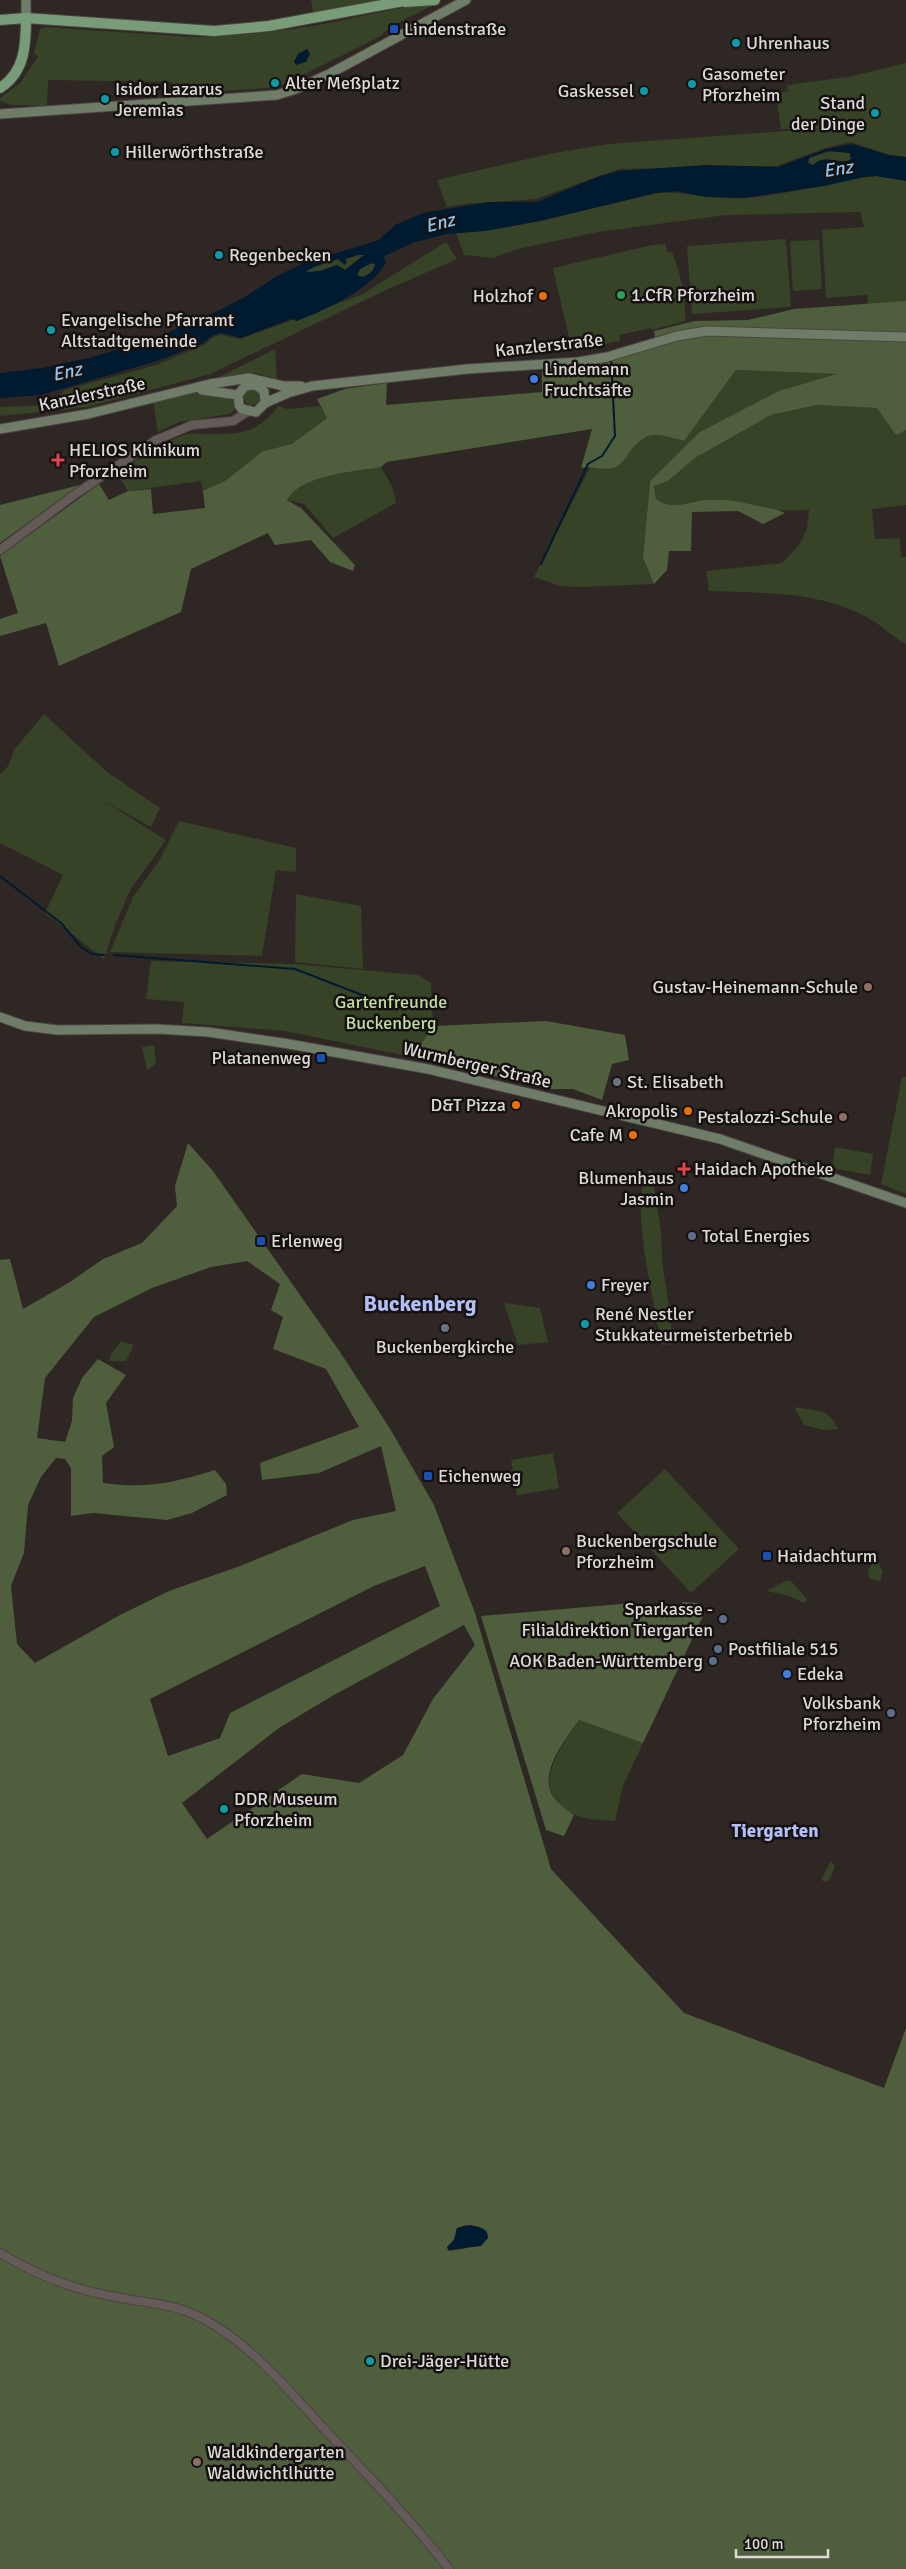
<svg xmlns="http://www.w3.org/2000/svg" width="906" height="2569" viewBox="0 0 906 2569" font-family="Signika,sans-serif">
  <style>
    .green { fill: #364327 }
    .forest { fill: #4f5e3d; fill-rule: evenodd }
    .water { fill: #001a2f; fill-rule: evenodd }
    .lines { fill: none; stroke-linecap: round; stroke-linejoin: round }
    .stream { stroke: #001a2f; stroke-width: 2 }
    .tertiary-casing { stroke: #4b4442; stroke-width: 10 }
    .secondary-casing { stroke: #4b4442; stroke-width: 11 }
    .primary-casing { stroke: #4b4442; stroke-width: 12 }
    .tertiary { stroke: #645b58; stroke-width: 8 }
    .secondary { stroke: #6e7c68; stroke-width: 9 }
    .primary { stroke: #789c78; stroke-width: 10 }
    .transit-dot { fill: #1a4fb4; stroke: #151110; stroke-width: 2 }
    .culture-dot { fill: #0f9aa8; stroke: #151110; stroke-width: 2 }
    .leisure-dot { fill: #2e9e5b; stroke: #151110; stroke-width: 2 }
    .food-dot { fill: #e8710a; stroke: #151110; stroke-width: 2 }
    .shop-dot { fill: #3f7fe0; stroke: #151110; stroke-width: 2 }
    .health-dot { fill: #e0444e; stroke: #151110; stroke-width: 2 }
    .education-dot { fill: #8d6e63; stroke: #151110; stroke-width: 2 }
    .worship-dot { fill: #6b7280; stroke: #151110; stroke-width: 2 }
    .service-dot { fill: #5c6f8a; stroke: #151110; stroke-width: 2 }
    .labels { text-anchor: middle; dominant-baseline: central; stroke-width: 5; stroke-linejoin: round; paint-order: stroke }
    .poi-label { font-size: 18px; fill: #ded9d7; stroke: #151110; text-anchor: start }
    .street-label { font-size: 18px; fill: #ded9d7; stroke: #151110 }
    .park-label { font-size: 18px; fill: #c1dda2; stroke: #151110 }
    .water-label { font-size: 19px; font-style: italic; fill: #8fc4f0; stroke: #151110 }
    .neighbourhood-label { font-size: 19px; font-weight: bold; fill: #b3bef6; stroke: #151110 }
    .district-label { font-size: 22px; font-weight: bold; fill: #b3bef6; stroke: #151110 }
  </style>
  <rect width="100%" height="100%" fill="#2f2724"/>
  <path class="green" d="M311 0H379L313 12Z
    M435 4 392 26 379 37 285 84 266 88 174 94 172 82 48 80 47 106 11 105 0 101V98L20 83 38 57 34 53 40 29 45 27 193 37C235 36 277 32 318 25 357 18 395 7 435 4Z
    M906 63V157L889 155 851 142 825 148 777 166 619 169 536 199 463 204 447 207 437 180 549 154 609 144 812 129H781L776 93 788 91 787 85 848 77Z
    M835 150 850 153 851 159C840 167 826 152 813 165L808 163 809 158Z
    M876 176 906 181V301L868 305 867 295 826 298 822 230 864 227 860 212 726 215 598 232 517 249 493 258 464 255 456 232 485 231 540 221 656 193C685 191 714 200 743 198 788 196 831 180 876 176Z
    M786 239 791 307 692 314 687 246Z
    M819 240 822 289 793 291 790 241Z
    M446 242 457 259 384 291 210 374 87 407 0 416V407L50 405 65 390 156 365 204 345 213 337 221 335 240 339 361 295Z
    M665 244 668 253 672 252C681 275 686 296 685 321L652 330 651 328 619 335 620 341 572 351 553 268 652 245Z
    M358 255H365L345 270 337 265 320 271 306 273C310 266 331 261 338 259L343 264 345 259Z
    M375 264C374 271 369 275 362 277L357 275C359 268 367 263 375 264Z
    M275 349 277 379 256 373 215 379Z
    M736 370 839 374 650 480 643 558 654 584 581 587 561 586 534 577 591 466C630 478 623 441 650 434 659 432 675 439 684 441Z
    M244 397a8 8 0 1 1 16 0a8 8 0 1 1-16 0Z
    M191 393C208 393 222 392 236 403L235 410 229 414 179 422 158 432 153 400Z
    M817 405 878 408 896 435 906 430V505L872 509 875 539 900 538 901 557H906V644C892 637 882 625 868 618 820 591 763 593 709 591L706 571 782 563 799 545 807 529 809 510C798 510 788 511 778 510 754 508 728 497 705 500 687 502 673 511 656 499L654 486 668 481 695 458 771 415Z
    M278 406 287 409 320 406 327 418 292 444 263 451 225 481 203 491 201 481 128 491 117 474C139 459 161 442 187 434 194 433 203 434 210 434 241 435 259 432 278 406Z
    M381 467 392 486 396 503 333 538 304 504 287 500C302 474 354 472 381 467Z
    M44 714 107 772 160 808 151 827 102 800 166 840 131 889 115 925 104 959 45 913 63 875 0 843V774L9 765 14 750Z
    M179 821 296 848V872L276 870 262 956 110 952 133 897 159 861Z
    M296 894 361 906 363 969 295 962Z
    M151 961 295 964 418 975 431 983 433 1026 420 1046 422 1059 285 1031 182 1023 184 1002 146 999Z
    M154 1045 156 1064 147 1070 142 1047Z
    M902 1077H906V1194L881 1184Z
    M835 1147 873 1154 870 1175 832 1168Z
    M650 1169 652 1171 661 1231 662 1260 671 1320 672 1344 662 1345C656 1309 626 1196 650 1169Z
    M504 1303 540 1308 548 1342 518 1345Z
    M121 1341 134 1345 126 1361H109L111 1354Z
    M794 1407C816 1411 829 1408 838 1429L824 1430 804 1425Z
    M553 1453 559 1488 517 1495 511 1460Z
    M665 1469 739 1549 691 1593 617 1513Z
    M873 1562H878L883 1571 880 1581 869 1579 868 1571Z
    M787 1580 792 1582 807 1599 805 1603 786 1595 766 1591Z
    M579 1720 643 1743 623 1786 615 1821C603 1820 584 1820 573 1814 527 1790 559 1750 579 1720Z
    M831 1861 835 1866 830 1879 826 1882 821 1880Z"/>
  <path class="forest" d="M906 301V430L896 435 877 408 817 405 771 415 695 458 668 481 654 486 656 499C673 511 687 502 705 500 728 497 755 506 778 510L785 513 763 524 738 511 692 512 691 551H669L667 570 654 584 643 558 650 481 700 432 779 391 837 374 736 370 684 441C660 435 650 428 632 449 628 454 624 461 619 465 608 473 594 465 581 468L592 429 387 462 381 467C355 472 302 474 287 500L301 508 355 565 353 571 330 562 311 540 275 545 268 533 191 569 181 612 59 666 46 623 0 636V619L18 613 0 556 99 484 109 500 128 491 151 489 153 514 205 508 203 491 225 481 263 451 292 444 327 418 317 399 345 389 387 383 386 405 542 392V372C580 365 619 358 656 346L654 331 695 321 748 320 794 309Z
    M80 485 73 490 0 543V505Z
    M546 1021 625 1035 629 1060 612 1064 602 1100 573 1089H550L422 1059 420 1046 433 1026Z
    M188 1143 213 1171 340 1352 389 1427 434 1505 475 1613 551 1869 684 2013 884 2088 906 2028V2569H0V1260L10 1259 23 1309 70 1282 103 1259 142 1243 177 1206 175 1186ZM247 1261 280 1284 271 1310 283 1317 273 1349 326 1369 359 1427 260 1463 262 1480 319 1473 381 1446 396 1511 353 1520 240 1566 169 1591 120 1615 35 1663 17 1644 11 1586 24 1553 28 1505 41 1477 56 1458 65 1459 71 1468V1516L93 1513 167 1520 192 1513 227 1495 226 1484 215 1470C172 1483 148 1489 103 1483L102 1456 114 1447 106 1403 126 1375 98 1359 82 1378 73 1398 72 1421 65 1442 37 1438 45 1378 94 1317 152 1288 211 1267ZM425 1566 440 1606 230 1713 220 1738 168 1756 150 1699 374 1586ZM464 1625 475 1645 433 1699 403 1755 359 1783 302 1774 207 1839 182 1803 279 1728 332 1696ZM466 2225 480 2227 467 2248 449 2251V2245L454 2240 457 2228Z
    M682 1602 698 1603 704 1608 703 1616 643 1743 579 1720C566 1739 543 1766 550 1790 553 1801 566 1809 574 1815L564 1836 546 1830 481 1616 633 1603 634 1608 681 1607Z"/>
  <path class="water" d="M307 49 310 54 306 62 296 65 294 62 298 54Z
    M852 144 889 155 906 157V181L876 176 864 177 824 186 743 198 706 197 675 191 656 193 540 221 485 231 447 234 415 242 384 256 386 263C370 290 325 310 297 321L291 319 241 338 222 333 213 335 203 343 157 361 41 395 0 398V373L42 368 89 358 158 337 220 310 245 297 277 276 304 263 379 240 395 225 423 213 490 202H537L600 176 619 171 705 165 778 167 826 149ZM827 151 850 153 851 159C840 167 827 152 813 165L808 163 809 158ZM358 255H364L345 270 337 265 320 271 306 272C310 267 331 262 338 259L345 265 347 262 345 259ZM372 263 375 264C374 271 369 275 362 277L357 275 360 269Z
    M471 2225C479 2228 488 2227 488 2238L481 2246 448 2250 447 2247 454 2240 457 2228Z"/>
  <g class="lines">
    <path class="stream" d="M541 564 588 464 602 456 615 436 611 359
      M0 876 61 923 81 947 92 954 104 955
      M114 955 295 969 375 1000"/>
    <g class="tertiary-casing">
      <path id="tertiary" d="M0 550 74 495 156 440 192 425 233 421 247 412
        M0 2253C36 2275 74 2290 116 2297 139 2302 164 2303 186 2311 245 2334 289 2392 331 2436 372 2480 413 2522 449 2569"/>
    </g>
    <g class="secondary-casing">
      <path id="secondary" d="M26 18V0
        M0 114 277 95 296 89 331 73 466 0
        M202 390 238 395
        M265 403 264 391 256 385 245 386 238 395 239 405 242 409 256 412 265 403 288 393 312 386 467 369 578 362 607 357 677 336 707 331 906 337
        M0 429 88 414 210 384 249 378 283 386H301
        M0 1017 25 1026 58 1030 157 1029 208 1032 289 1044 428 1069 720 1139 906 1203"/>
    </g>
    <g class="primary-casing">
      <path id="primary" d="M405 2 435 0
        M0 20 26 18 214 31 269 26 409 0
        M0 88C25 72 26 45 26 18"/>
    </g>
    <use href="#tertiary" class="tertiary"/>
    <use href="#secondary" class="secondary"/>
    <use href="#primary" class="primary"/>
  </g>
  <g class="transit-dot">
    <rect x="389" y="24" width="10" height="10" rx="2.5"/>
    <rect x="316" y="1053" width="10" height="10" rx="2.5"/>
    <rect x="256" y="1236" width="10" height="10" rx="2.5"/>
    <rect x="423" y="1471" width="10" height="10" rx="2.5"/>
    <rect x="762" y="1551" width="10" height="10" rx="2.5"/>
  </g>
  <g class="culture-dot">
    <circle cx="736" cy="43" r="5"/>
    <circle cx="275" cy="83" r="5"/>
    <circle cx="692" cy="84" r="5"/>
    <circle cx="644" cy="91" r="5"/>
    <circle cx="105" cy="99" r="5"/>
    <circle cx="875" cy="113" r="5"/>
    <circle cx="115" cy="152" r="5"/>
    <circle cx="219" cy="255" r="5"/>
    <circle cx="51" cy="330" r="5"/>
    <circle cx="585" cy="1324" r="5"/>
    <circle cx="224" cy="1809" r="5"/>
    <circle cx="370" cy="2361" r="5"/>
  </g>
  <circle class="leisure-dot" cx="621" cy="295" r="5"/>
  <g class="food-dot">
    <circle cx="543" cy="296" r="5"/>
    <circle cx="516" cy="1105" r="5"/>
    <circle cx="688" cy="1111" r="5"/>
    <circle cx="633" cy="1135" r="5"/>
  </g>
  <g class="shop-dot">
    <circle cx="534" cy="379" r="5"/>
    <circle cx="684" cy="1188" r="5"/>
    <circle cx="591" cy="1285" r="5"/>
    <circle cx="787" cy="1674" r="5"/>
  </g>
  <g class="health-dot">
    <path d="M55.5 452.5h5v5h5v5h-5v5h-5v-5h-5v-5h5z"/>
    <path d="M681.5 1161.5h5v5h5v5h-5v5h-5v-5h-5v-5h5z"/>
  </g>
  <g class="education-dot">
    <circle cx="868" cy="987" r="5"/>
    <circle cx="843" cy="1117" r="5"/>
    <circle cx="566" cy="1551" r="5"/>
    <circle cx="197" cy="2462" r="5"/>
  </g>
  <g class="worship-dot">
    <circle cx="617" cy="1082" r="5"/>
    <circle cx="445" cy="1328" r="5"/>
  </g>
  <g class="service-dot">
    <circle cx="692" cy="1236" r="5"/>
    <circle cx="723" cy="1619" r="5"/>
    <circle cx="718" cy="1649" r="5"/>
    <circle cx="713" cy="1661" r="5"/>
    <circle cx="891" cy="1713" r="5"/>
  </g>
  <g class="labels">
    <g class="poi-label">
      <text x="404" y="29">Lindenstraße</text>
      <text x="746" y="43">Uhrenhaus</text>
      <text x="702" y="74">Gasometer<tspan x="702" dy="21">Pforzheim</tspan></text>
      <text x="285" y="83">Alter Meßplatz</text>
      <text x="115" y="89">Isidor Lazarus<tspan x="115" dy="21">Jeremias</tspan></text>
      <text x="634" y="91" text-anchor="end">Gaskessel</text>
      <text x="865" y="103" text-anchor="end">Stand<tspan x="865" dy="21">der Dinge</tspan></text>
      <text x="125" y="152">Hillerwörthstraße</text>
      <text x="229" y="255">Regenbecken</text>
      <text x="631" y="295">1.CfR Pforzheim</text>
      <text x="533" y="296" text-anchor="end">Holzhof</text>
      <text x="61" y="320">Evangelische Pfarramt<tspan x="61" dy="21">Altstadtgemeinde</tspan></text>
      <text x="544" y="369">Lindemann<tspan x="544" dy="21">Fruchtsäfte</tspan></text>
      <text x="69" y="450">HELIOS Klinikum<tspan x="69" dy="21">Pforzheim</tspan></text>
      <text x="858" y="987" text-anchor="end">Gustav-Heinemann-Schule</text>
      <text x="311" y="1058" text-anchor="end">Platanenweg</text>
      <text x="627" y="1082">St. Elisabeth</text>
      <text x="506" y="1105" text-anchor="end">D&amp;T Pizza</text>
      <text x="678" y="1111" text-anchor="end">Akropolis</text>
      <text x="833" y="1117" text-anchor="end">Pestalozzi-Schule</text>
      <text x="623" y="1135" text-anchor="end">Cafe M</text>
      <text x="694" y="1169">Haidach Apotheke</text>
      <text x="674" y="1178" text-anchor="end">Blumenhaus<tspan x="674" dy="21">Jasmin</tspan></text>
      <text x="702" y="1236">Total Energies</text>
      <text x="271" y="1241">Erlenweg</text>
      <text x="601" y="1285">Freyer</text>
      <text x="595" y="1314">René Nestler<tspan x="595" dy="21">Stukkateurmeisterbetrieb</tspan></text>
      <text x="445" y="1347" text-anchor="middle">Buckenbergkirche</text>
      <text x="438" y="1476">Eichenweg</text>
      <text x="576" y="1541">Buckenbergschule<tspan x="576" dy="21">Pforzheim</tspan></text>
      <text x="777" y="1556">Haidachturm</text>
      <text x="713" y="1609" text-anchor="end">Sparkasse -<tspan x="713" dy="21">Filialdirektion Tiergarten</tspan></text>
      <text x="728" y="1649">Postfiliale 515</text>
      <text x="703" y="1661" text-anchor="end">AOK Baden-Württemberg</text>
      <text x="797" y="1674">Edeka</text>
      <text x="881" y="1703" text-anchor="end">Volksbank<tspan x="881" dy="21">Pforzheim</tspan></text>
      <text x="234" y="1799">DDR Museum<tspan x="234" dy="21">Pforzheim</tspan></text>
      <text x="380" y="2361">Drei-Jäger-Hütte</text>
      <text x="207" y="2452">Waldkindergarten<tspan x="207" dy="21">Waldwichtlhütte</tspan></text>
    </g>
    <g class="street-label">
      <text transform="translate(549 345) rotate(-6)">Kanzlerstraße</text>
      <text transform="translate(92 394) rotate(-12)">Kanzlerstraße</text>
      <text transform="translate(477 1065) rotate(13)">Wurmberger Straße</text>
    </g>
    <g class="park-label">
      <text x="391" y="1002">Gartenfreunde<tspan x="391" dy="21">Buckenberg</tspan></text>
    </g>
    <g class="water-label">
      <text transform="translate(838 169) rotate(-9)">Enz</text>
      <text transform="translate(440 223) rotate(-14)">Enz</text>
      <text transform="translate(67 372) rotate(-12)">Enz</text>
    </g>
    <g class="neighbourhood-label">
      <text x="775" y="1831">Tiergarten</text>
    </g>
    <g class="district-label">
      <text x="420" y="1303">Buckenberg</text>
    </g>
  </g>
  <path d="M736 2549v8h92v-8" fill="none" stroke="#ded9d7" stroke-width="2.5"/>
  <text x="744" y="2549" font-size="15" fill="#ded9d7" stroke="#151110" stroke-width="4" paint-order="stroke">100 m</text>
</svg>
